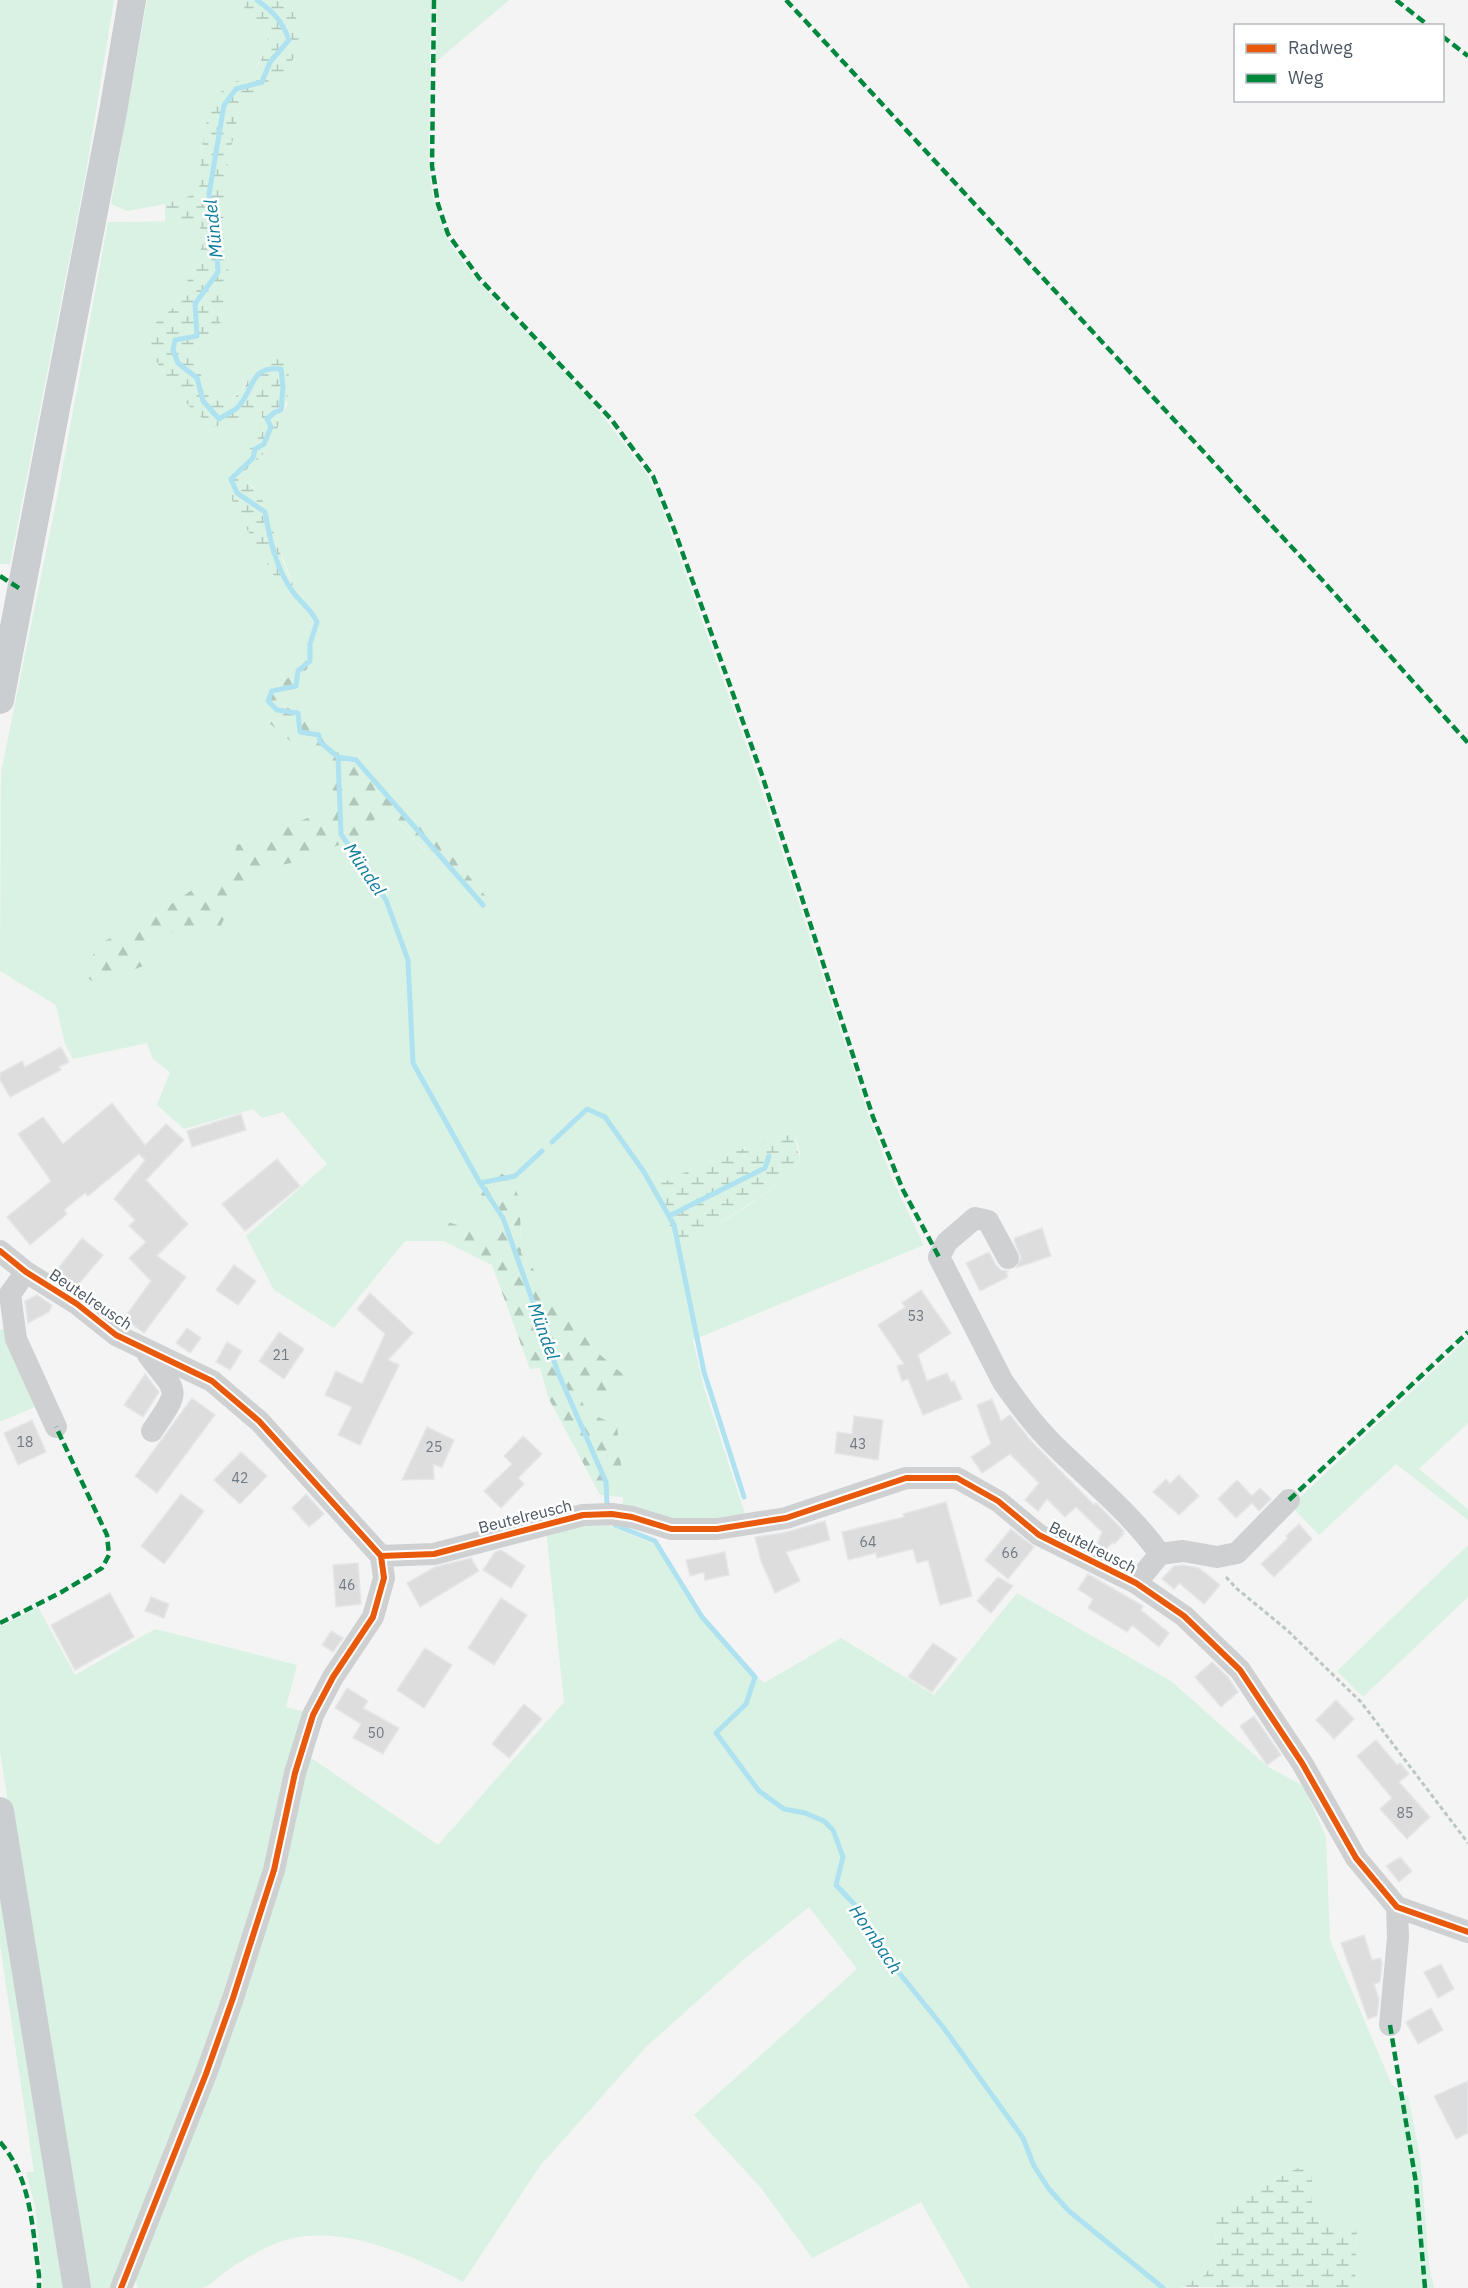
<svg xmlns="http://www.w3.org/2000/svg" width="1468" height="2288" viewBox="0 0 1468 2288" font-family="'IBM Plex Sans',sans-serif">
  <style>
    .grass { fill: #d9f2e3; fill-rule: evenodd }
    .forest { fill: url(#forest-firs) }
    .wetland { fill: url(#wetland-marsh) }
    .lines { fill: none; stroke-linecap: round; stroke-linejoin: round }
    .stream { stroke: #aee2f0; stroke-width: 5 }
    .building { fill: #ddddde; stroke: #e5e6e7; stroke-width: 1.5 }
    .path { stroke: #bcc7c4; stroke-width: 3; stroke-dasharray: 4.5 3; stroke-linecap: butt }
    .minor { stroke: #ced0d2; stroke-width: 22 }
    .major { stroke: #caced1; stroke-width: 28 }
    .quiet { stroke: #00873e; stroke-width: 4.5; stroke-dasharray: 9 4.5; stroke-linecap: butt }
    .cycleway-casing { stroke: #fff; stroke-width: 10 }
    .cycleway { stroke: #e8590c; stroke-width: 6 }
    .labels { text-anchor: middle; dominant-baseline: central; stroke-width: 5; stroke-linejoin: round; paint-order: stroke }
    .number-label { font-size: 14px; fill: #707881 }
    .street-label { font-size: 16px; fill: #4a5661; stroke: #fff }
    .water-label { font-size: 18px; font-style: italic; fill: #0c7c9b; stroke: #fff }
  </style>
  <defs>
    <pattern id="forest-firs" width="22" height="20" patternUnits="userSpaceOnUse" patternTransform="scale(1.5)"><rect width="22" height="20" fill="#d9f2e3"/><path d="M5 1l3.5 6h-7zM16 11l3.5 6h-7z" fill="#b2c7bb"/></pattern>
    <pattern id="wetland-marsh" width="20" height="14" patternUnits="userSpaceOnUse" patternTransform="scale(1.5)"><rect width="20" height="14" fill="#d9f2e3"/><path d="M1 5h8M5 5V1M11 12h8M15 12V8" fill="none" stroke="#b2c7bb"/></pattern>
  </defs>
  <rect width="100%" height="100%" fill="#f4f4f4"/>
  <path class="grass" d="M0 0H114L85 178 10 564H0Z
    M147 0H237L269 33 267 47 253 73 226 88 202 143 199 193 165 204 127 211 111 204Z
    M289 0H431L429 169 433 197 449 242 473 276 592 402 646 473 657 494 757 776 870 1120 893 1181 924 1245 693 1340 704 1388 746 1517 683 1522 622 1509 623 1497 610 1496 622 1474 586 1412 580 1395 626 1377 597 1352 521 1253 520 1203 497 1217 492 1227 472 1230 442 1220 444 1241H405L334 1328 274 1290 246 1236 327 1164 283 1112 262 1118 253 1109 184 1129 157 1105 170 1072 153 1059 147 1043 73 1059 65 1044 56 1005 0 971 1 772 57 498 108 222 200 221 203 243 193 270 174 307 150 328 229 424 253 410 261 411 264 430 236 467 259 548 277 581 293 583 254 487 245 480V471L265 452 288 403 252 369C246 385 240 395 224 402L211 394 194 362 195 347 220 325 229 265 223 227 226 172 239 110 275 85 303 35ZM316 650 295 691 283 700 284 706 314 718 342 744 386 778 489 900 490 907 426 853 386 808 357 837 302 861 270 867 234 896 219 928H190L98 944 143 923 195 888 227 876 237 845 326 811 333 779 320 759 295 745 267 721 259 702 266 690 290 677ZM785 1134 794 1136C797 1142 801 1151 800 1158 795 1181 699 1238 676 1245L668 1220 646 1179 666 1181 717 1158Z
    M437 0H509L436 62Z
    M7 1328 37 1406 0 1422V1330Z
    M1468 1338V1423L1419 1469 1468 1509V1520L1396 1464 1319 1535 1291 1506Z
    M605 1521 610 1526 654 1544 700 1618 764 1683 841 1638 934 1695 1017 1593 1171 1681 1268 1767 1304 1786 1326 1837 1330 1940 1392 2085 1408 2097 1414 2125 1421 2164 1429 2265 1434 2288H1355L1357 2230 1339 2235 1312 2213V2161L1236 2199 1214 2212 1217 2255 1205 2275 1181 2288H970L921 2202 812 2258 761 2188 694 2115 857 1969 809 1907 742 1961 646 2047 540 2166 463 2282C411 2254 330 2218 272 2245 257 2252 241 2261 228 2270 220 2275 211 2286 202 2288 183 2288 157 2288 138 2288L135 2277 307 1755 438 1845 564 1702 546 1530Z
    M1468 1545V1597L1363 1697 1337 1671Z
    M38 1607 75 1675 155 1629 297 1665 286 1707 305 1712 266 1863 181 2117 110 2288H89L62 2142 0 1752V1627Z
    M0 1859 67 2288H43L35 2206 26 2172H34L0 1945Z"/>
  <path class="forest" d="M305 644 317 650 295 691 283 700 284 706 314 718 342 744 386 778 489 900 490 907 480 912 386 808 357 837 302 861 270 867 234 896 220 928H190L163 935 143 966 98 984 84 976 98 944 143 923 195 888 227 876 237 845 326 811 333 779 320 759 295 745 267 721 259 702 266 690 290 677Z
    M502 1174 513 1180 520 1203 521 1253 597 1352 626 1377 623 1394 609 1399 580 1395 586 1412 617 1425 622 1474 610 1496 600 1495 549 1399 540 1368 530 1369 492 1265 444 1241 442 1220 472 1230 492 1227 496 1217 477 1189 484 1176Z"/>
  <path class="wetland" d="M237 0H289L303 35 296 55 275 85 239 110 226 172 223 227 229 265 220 325 195 347 194 362 211 393 224 402 235 397 246 385 252 369 263 358C313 352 279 431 265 451 260 459 251 465 245 471V480C273 505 268 521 280 552 283 563 288 573 293 584L286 591 277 581 234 507 228 483 236 467 264 430 261 411 253 410 229 424 213 427 196 413 171 387 149 348 150 328 174 307 193 270 203 243 199 221 165 222V204L199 193C201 162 200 111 226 87 232 82 243 80 250 74 261 67 267 46 269 33Z
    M785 1134 794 1136 800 1159 789 1175 761 1196 701 1235 676 1245 668 1220 646 1179 666 1181 717 1158Z
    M1312 2161V2213L1339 2235 1357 2229 1355 2288 1179 2287 1205 2275 1217 2255 1214 2212 1236 2199Z"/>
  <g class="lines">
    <path class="stream" d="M257 0C273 12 282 20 289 40L270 62 262 82 236 89 224 105 209 194 216 238 218 272 195 304 197 336 175 340 173 350 178 363 197 378 203 401 219 419C225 415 234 411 239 406 255 387 250 366 281 369L283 387 281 410 275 412 267 419 271 427 264 444 255 449 253 458 231 479 237 493 265 512C270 540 276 569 293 592 301 603 311 609 317 622L310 644V661L298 671 296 686 272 691 268 701 277 710 298 713 300 732 319 735 320 742 338 757 341 834 386 900 408 960 413 1063 480 1183 503 1218 559 1375 606 1482 607 1504
      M338 757 356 760 483 905
      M552 1142 587 1109 605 1117 644 1172 674 1225 704 1372 744 1497
      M480 1183 515 1176 542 1151
      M669 1216 765 1168 769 1156
      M615 1525 655 1541 702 1617 755 1677 746 1704 716 1733 759 1791 784 1809 805 1813 824 1821 833 1830 843 1857 836 1885 856 1906 879 1948 943 2027 1023 2138 1034 2166 1049 2189 1069 2211 1163 2288"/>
  </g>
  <path class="building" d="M61 1047 69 1062 59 1067 61 1070 10 1097 0 1080V1073L22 1061 25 1067Z
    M112 1103 145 1145 166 1124 184 1140 146 1180 188 1224 157 1256 186 1277 144 1333 124 1318 151 1281 129 1258 146 1242 129 1226 135 1220 114 1199 145 1160 139 1154 88 1196 85 1193 64 1210 67 1214 30 1245 7 1217 51 1181 18 1134 43 1117 63 1144Z
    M241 1114 246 1130 192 1147 187 1131Z
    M277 1159 300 1186 245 1231 222 1204Z
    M1042 1228 1051 1256 1016 1268 1021 1258 1014 1240 1015 1238Z
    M82 1238 103 1255 77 1286 57 1270Z
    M989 1252 996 1265 1001 1270 1008 1271 1006 1272 1008 1277 980 1291 966 1263Z
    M234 1265 256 1281 238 1305 216 1290Z
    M921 1290 951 1333 918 1355 927 1381 947 1373 951 1382 954 1381 962 1399 923 1415 908 1379 902 1381 897 1366 904 1364 878 1325 905 1307 902 1303Z
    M370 1293 413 1333 388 1360 399 1365 360 1445 338 1435 352 1407 325 1395 336 1371 362 1384 385 1334 357 1309Z
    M37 1295 52 1305 49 1312 28 1323 25 1301Z
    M187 1328 201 1338 190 1353 176 1343Z
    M279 1332 304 1349 284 1379 259 1361Z
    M227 1342 242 1351 230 1370 216 1362Z
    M145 1374 159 1392 143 1417 124 1405Z
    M192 1398 215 1415 157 1493 135 1476Z
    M992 1399 1001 1421 1010 1415 1033 1443 1094 1505 1096 1503 1124 1531 1122 1533 1124 1534 1114 1544 1113 1542 1103 1552 1096 1548 1102 1532 1076 1507 1065 1517 1047 1499 1038 1511 1025 1500 1039 1483 1010 1454 982 1473 971 1457 991 1444 977 1405Z
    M854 1416 883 1420 878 1460 835 1453 837 1432 852 1434Z
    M32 1420 46 1452 18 1465 4 1433Z
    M427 1427 454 1440 442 1467 433 1464 434 1479 402 1480Z
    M523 1436 542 1454 518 1478 524 1484 501 1508 484 1491 512 1464 504 1456Z
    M241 1452 267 1476 240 1504 214 1480Z
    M1179 1475 1199 1496 1179 1515 1153 1492 1166 1479 1170 1484Z
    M1237 1480 1252 1496 1260 1488 1271 1499 1259 1511 1252 1503 1236 1518 1218 1499Z
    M181 1494 204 1511 164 1564 141 1546Z
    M306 1494 324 1514 309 1527 292 1508Z
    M946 1502 972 1596 940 1605 928 1560 917 1563 913 1549 877 1558 876 1553 848 1560 842 1532 904 1517 903 1514Z
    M825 1521 830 1540 786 1552 800 1581 775 1593 761 1561 755 1537 783 1533Z
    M1299 1524 1312 1539 1274 1577 1261 1564 1288 1538 1286 1536Z
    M1011 1529 1034 1547 1008 1579 985 1560Z
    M501 1550 525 1566 511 1588 483 1570 495 1552Z
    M725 1552 729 1575 705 1580 704 1572 690 1576 686 1560Z
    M471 1558 479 1571 420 1607 407 1583 435 1567Z
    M358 1563 361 1604 336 1607 333 1565Z
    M1183 1565 1199 1568 1220 1585 1204 1604 1179 1583 1174 1589 1162 1579 1174 1566Z
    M1088 1574 1143 1606 1141 1610 1169 1633 1159 1647 1132 1625 1127 1632 1088 1608 1093 1599 1078 1589Z
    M998 1577 1013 1586 991 1613 977 1601Z
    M110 1593 134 1637 75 1670 51 1625Z
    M151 1597 169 1604 164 1618 145 1611Z
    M501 1598 527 1615 494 1665 468 1648Z
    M331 1631 343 1638 333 1652 322 1645Z
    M933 1643 957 1659 932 1692 908 1677Z
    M425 1648 452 1665 424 1708 397 1690Z
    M1212 1662 1228 1677 1238 1692 1221 1707 1195 1677Z
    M347 1688 368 1701 363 1708 399 1728 383 1754 353 1738 361 1724 335 1708Z
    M1336 1700 1354 1719 1334 1739 1316 1720Z
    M524 1704 542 1719 509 1758 492 1744Z
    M1254 1716 1281 1755 1267 1765 1240 1726Z
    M1376 1740 1397 1765 1400 1763 1409 1774 1399 1782 1430 1817 1407 1839 1380 1809 1392 1798 1357 1756Z
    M1400 1857 1412 1871 1399 1882 1386 1866Z
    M1364 1935 1372 1960 1380 1958 1382 1963 1380 1982 1374 1984 1379 1999 1377 2016 1368 2019 1341 1943Z
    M1441 1964 1454 1989 1438 1998 1424 1972Z
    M1431 2008 1443 2030 1418 2044 1406 2022Z
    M1468 2081V2133L1456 2139 1434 2096Z"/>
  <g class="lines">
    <path class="path" d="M1226 1577 1236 1588 1287 1630 1361 1702 1468 1843"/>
    <path class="minor" d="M0 1251 26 1272 77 1304 116 1335 212 1381 259 1421 381 1556 384 1578 373 1617 333 1677 313 1715 295 1773 274 1870 233 1998 206 2074 121 2288
      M1008 1258 988 1221 975 1218 947 1242 939 1257 1003 1382C1018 1403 1033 1424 1052 1443 1088 1479 1130 1512 1160 1554
      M26 1272 10 1294 16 1339 56 1427
      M148 1355C178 1395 182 1387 152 1431
      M381 1556 434 1554 583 1515 612 1514 632 1517 671 1529H717L786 1518 906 1478H957L998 1501 1039 1535 1136 1583 1184 1616 1240 1670 1302 1763 1356 1858 1397 1907 1468 1932
      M1136 1583 1160 1554 1183 1551 1217 1557 1237 1553 1289 1500
      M1390 2025 1398 1938 1397 1907"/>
    <path class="major" d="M0 700 113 112 132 0
      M0 1811 77 2288"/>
    <path class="quiet" d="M434 0 432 166 438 204 448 234 479 278 611 419 653 476 674 529 762 775 873 1117 903 1190 939 1257
      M786 0 1324 582 1468 743
      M1396 0 1429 26
      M1442 36 1468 56
      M0 576 22 590
      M1289 1500 1468 1332
      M0 1623 60 1593 102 1568 109 1555 107 1535 56 1427
      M1390 2025 1416 2183 1425 2288
      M0 2142C32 2179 32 2229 39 2275V2288"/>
    <g class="cycleway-casing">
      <path id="cycleway" d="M0 1251 26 1272 77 1304 116 1335 212 1381 259 1421 381 1556 384 1578 373 1617 333 1677 313 1715 295 1773 274 1870 233 1998 206 2074 121 2288
        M381 1556 434 1554 583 1515 612 1514 632 1517 671 1529H717L786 1518 906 1478H957L998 1501 1039 1535 1136 1583 1184 1616 1240 1670 1302 1763 1356 1858 1397 1907 1468 1932"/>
    </g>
    <use href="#cycleway" class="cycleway"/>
  </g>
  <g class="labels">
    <g class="number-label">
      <text x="916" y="1316">53</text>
      <text x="281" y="1355">21</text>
      <text x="25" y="1442">18</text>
      <text x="858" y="1444">43</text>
      <text x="434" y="1447">25</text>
      <text x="240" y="1478">42</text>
      <text x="868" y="1542">64</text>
      <text x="1010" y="1553">66</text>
      <text x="347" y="1585">46</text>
      <text x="376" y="1733">50</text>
      <text x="1405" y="1813">85</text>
    </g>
    <g class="street-label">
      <text transform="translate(91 1299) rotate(34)">Beutelreusch</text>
      <text transform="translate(525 1516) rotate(-14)">Beutelreusch</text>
      <text transform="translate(1093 1547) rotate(27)">Beutelreusch</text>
    </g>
    <g class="water-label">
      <text transform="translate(213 229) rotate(-96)">Mündel</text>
      <text transform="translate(365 869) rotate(56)">Mündel</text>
      <text transform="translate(544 1331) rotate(70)">Mündel</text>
      <text transform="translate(876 1939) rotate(56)">Hornbach</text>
    </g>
  </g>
  <rect x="1234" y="24" width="210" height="78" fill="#ffffff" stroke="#b7bbc0" stroke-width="1.5"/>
  <rect x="1246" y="44" width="30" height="9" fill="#e8590c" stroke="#b7bbc0" stroke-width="1.5"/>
  <text x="1288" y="54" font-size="18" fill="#4a5661">Radweg</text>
  <rect x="1246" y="74" width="30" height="9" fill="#00873e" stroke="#b7bbc0" stroke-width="1.5"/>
  <text x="1288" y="84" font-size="18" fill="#4a5661">Weg</text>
</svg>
